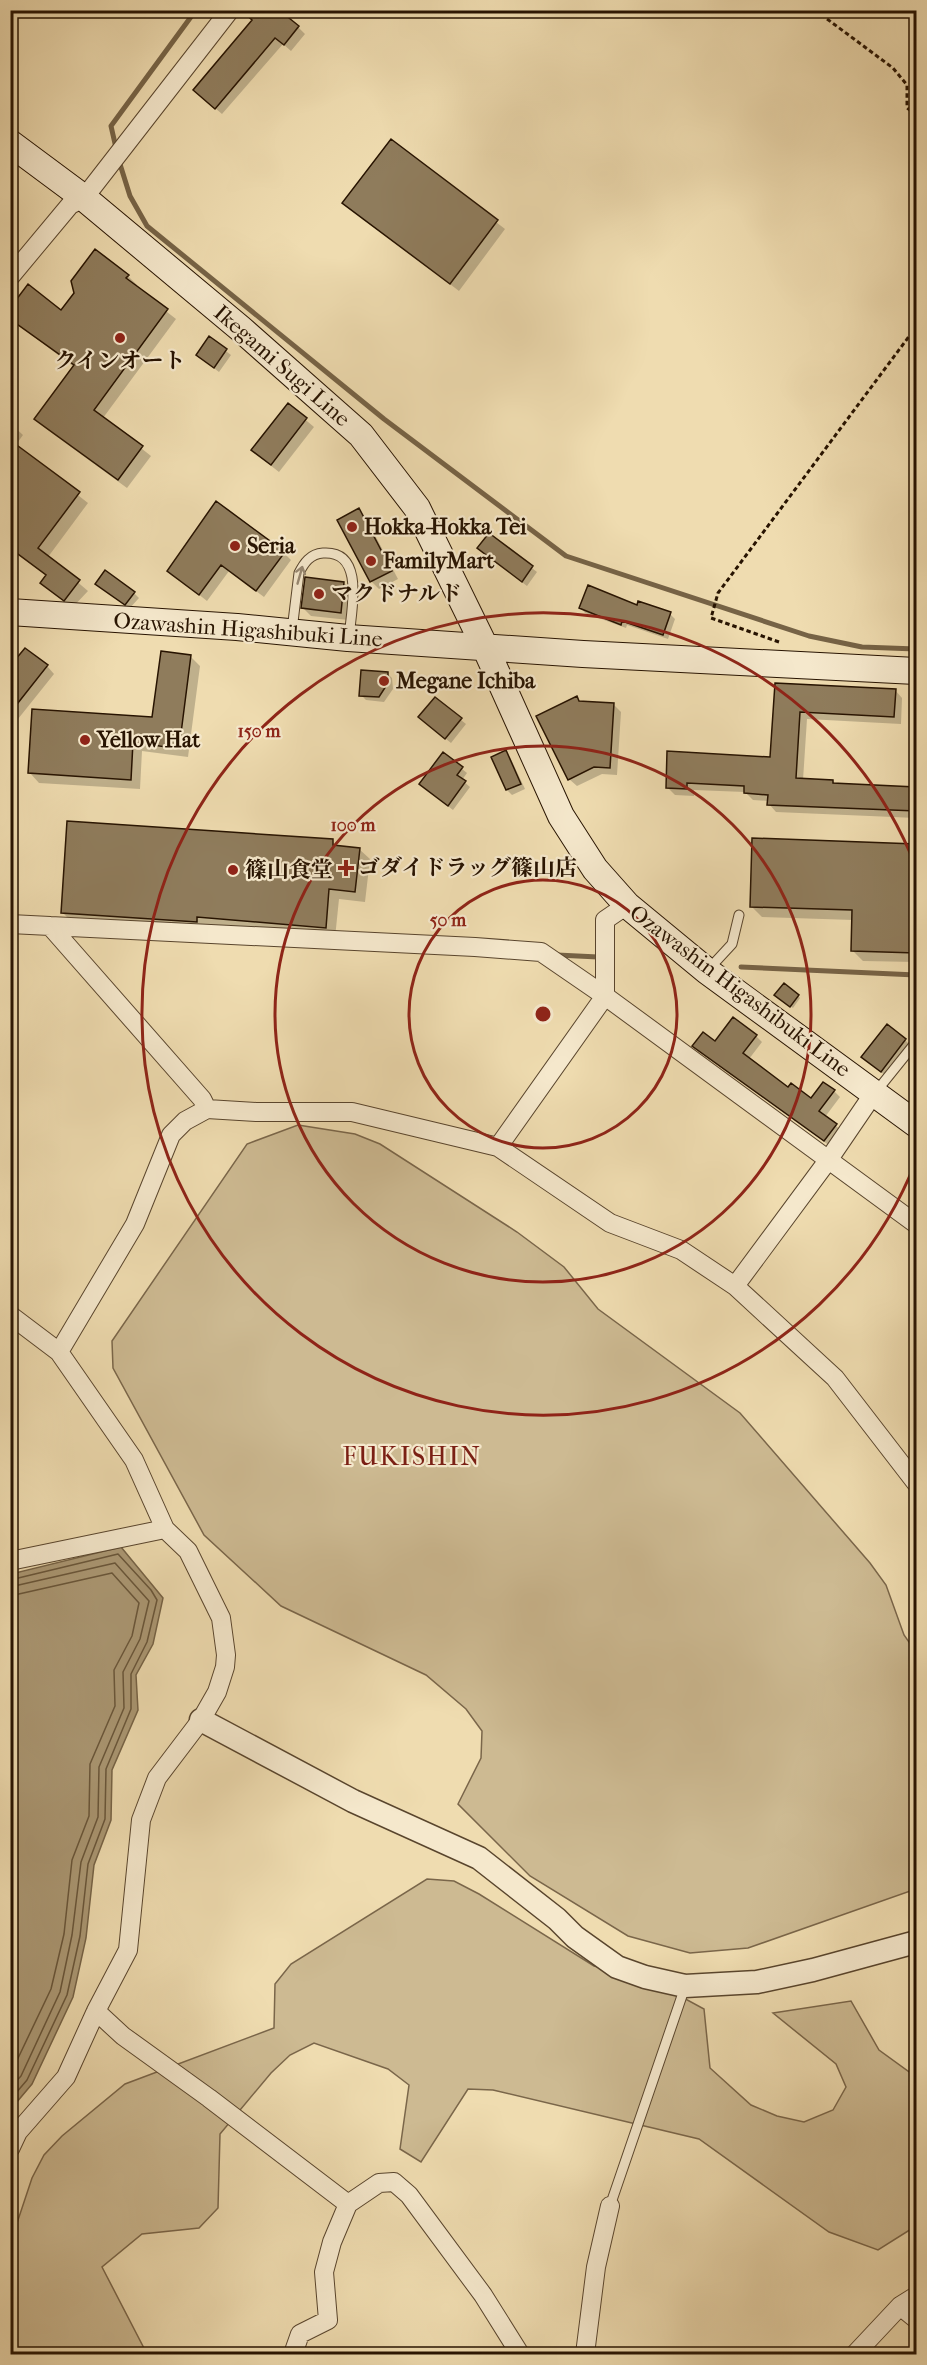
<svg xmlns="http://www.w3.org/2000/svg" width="927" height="2365" viewBox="0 0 927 2365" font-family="'IM FELL French Canon','Noto Serif JP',serif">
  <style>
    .green { fill: #cdba92; stroke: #7a664a; stroke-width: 1.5 }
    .water { fill: #ab9874; stroke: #766346; stroke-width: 1.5 }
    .shadow { fill: #0003 }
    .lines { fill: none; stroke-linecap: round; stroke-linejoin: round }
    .shore { stroke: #69563a; stroke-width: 1.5 }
    .stream { stroke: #766346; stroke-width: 5 }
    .building { fill: #8f7c5c; stroke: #271301; stroke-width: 1.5 }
    .service-casing { stroke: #59452d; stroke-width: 11 }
    .minor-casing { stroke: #59452d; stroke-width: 20 }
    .tertiary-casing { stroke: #59452d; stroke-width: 25 }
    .secondary-casing { stroke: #271301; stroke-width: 28 }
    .path { stroke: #271301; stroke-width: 3; stroke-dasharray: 4.5 3; stroke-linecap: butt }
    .service { stroke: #f5e8cc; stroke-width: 9 }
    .minor { stroke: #f5e8cc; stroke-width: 18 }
    .tertiary { stroke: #f5e8cc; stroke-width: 22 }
    .secondary { stroke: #f5e8cc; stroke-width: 26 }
    .oneway { stroke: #988871 }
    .ring { fill: none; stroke: #8f2418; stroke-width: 3 }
    .poi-dot { fill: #8f2418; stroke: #f5e8cc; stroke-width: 2 }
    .labels { text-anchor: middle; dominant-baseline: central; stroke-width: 4.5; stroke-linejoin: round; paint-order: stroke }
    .poi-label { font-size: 22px; font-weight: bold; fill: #271301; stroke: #f5e8cc; text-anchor: start }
    .street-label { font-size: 22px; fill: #271301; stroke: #f5e8cc }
    .quarter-label { font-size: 26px; letter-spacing: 1.5px; fill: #7a1f14; stroke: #f5e8cc }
    .centre { fill: #8f2418; stroke: #f5e8cc; stroke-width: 3 }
    .ring-label { font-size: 18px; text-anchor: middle; font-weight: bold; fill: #8f2418; stroke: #f5e8cc; stroke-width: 4.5; stroke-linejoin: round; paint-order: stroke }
  </style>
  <rect width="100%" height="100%" fill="#efdcb0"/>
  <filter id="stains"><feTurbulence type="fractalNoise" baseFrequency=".00333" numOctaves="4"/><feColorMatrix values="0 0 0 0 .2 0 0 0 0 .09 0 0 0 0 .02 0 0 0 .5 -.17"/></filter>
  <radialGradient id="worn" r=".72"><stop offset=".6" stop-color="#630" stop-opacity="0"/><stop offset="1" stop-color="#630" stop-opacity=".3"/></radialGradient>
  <path class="green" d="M298 1125 355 1134 380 1144 517 1232 564 1267 598 1309 740 1413 870 1563 886 1585 904 1635 916 1652V1889L748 1948 690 1953 628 1936 530 1876 458 1804 481 1758 482 1731 466 1709 426 1675 281 1606 204 1535 113 1368 112 1341 247 1144Z
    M427 1879 454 1881 479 1894 594 1966 645 1977 704 2009 710 2068 751 2105 777 2116 804 2122 833 2110 846 2087 836 2064 773 2013 851 2001 879 2050 916 2077V2226L878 2250 829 2232 699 2139 493 2090 468 2089 421 2162 400 2149 409 2085 388 2069 314 2043 290 2055 271 2073 220 2134 218 2208 199 2228 142 2234 102 2267 147 2354H11V2241L32 2178 44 2155 62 2136 125 2084 274 2028 275 1984 291 1964Z"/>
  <path class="water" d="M121 1547 163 1598 153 1644 136 1675 138 1710 112 1770 111 1820 94 1865 86 1938 73 1997 32 2084 11 2109V1574Z"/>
  <path class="shadow" d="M254 20 298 27 305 34 291 51 283 44 222 114 201 96Z
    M391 141 505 229 459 291 344 203Z
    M128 276 137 285 135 287 176 319 103 418 151 456 127 488 45 428 36 419 74 367 16 323 62 312Z
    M209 338 231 355 219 372 202 359Z
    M288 405 314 427 279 472 261 458Z
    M10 423 23 435 15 446 88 503 48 557 88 591 72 608 42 583 47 576 10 549Z
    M359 510 366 518 398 579 379 589 371 581Z
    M489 535 537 572 527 586 484 553Z
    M284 553 291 560 264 597 229 571 207 601 169 571Z
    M344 583 352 591 349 620 311 616 303 608Z
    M97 584 134 593 139 598 129 609Z
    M638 607 670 614 675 619 668 639 627 625 626 628 585 613 581 608Z
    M190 656 200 666 188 757 142 751 140 789 39 783 30 773 154 718Z
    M47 666 54 674 10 729V669Z
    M387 673 392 678 393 689 384 702 366 700 361 695Z
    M776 685 895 690 902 698 901 724 807 719 803 780 832 781 836 784 916 788V818L776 812 769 804V801L753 800 745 792 694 790V796L675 795 667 787 771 758Z
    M577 698 581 702 613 704 621 712 617 775 602 774 577 786 569 779Z
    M461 720 466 724 451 743 425 722Z
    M505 752 510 757 525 789 512 795 507 790 493 758Z
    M462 769 467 773 462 780 470 787 453 810 426 789Z
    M753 840 916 845V962L863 961 852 950 853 920 762 917 751 906Z
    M332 841 338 847 359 849 370 859 365 902 339 899 335 938 73 923 62 912Z
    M798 996 800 998 793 1008 778 997Z
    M756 1036 762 1042 749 1059 788 1089 811 1101 834 1091 840 1097 825 1117 842 1131 830 1146 700 1052 715 1043Z
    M905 1040 910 1045 886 1076 868 1062Z"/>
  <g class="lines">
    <path class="shore" d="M10 1580 118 1554 151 1590 157 1600 147 1642 131 1674V1709L106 1769 105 1819 88 1864 80 1936 67 1995 27 2080 10 2100
      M10 1587 115 1563 149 1601 140 1639 123 1672 124 1708 99 1767 98 1817 81 1862 72 1935 60 1992 21 2076 10 2088
      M10 1596 112 1573 139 1603 132 1636 114 1670 115 1706 90 1764 89 1816 72 1860 64 1934 51 1989 10 2075"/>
    <path class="stream" d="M116 148 111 126 196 10
      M119 161 130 196 147 226 384 419 566 556 809 636 862 647 916 649
      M557 955 598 957
      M741 967 916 975"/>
  </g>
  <path class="building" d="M241 10H279L299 26 284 45 275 38 215 109 193 90 252 20Z
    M391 139 498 220 450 284 342 203Z
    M95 249 129 275 126 278 168 309 94 410 143 446 118 480 34 419 74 365 10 319V308L28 284 61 310 74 293 71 281Z
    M209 336 227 349 214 368 196 355Z
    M288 403 307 418 271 465 251 450Z
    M10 440 80 492 38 548 80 580 64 601 40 583 46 575 10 548Z
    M216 501 285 552 256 591 221 565 199 595 167 571Z
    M359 508 392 571 370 582 337 520Z
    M489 533 533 566 522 582 477 548Z
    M105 570 135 592 125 605 95 584Z
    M305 577 344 582 341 613 301 608Z
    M588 585 637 605 638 601 671 612 663 635 622 621 621 625 579 608Z
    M25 648 48 665 10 713V666Z
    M161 651 191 655 179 749 133 742 131 780 28 773 32 709 152 717Z
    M361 670 388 672V683L379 697 359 696Z
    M775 683 896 689 894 717 800 712 796 778 833 780V783L916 787V811L767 805 768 795 744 793V786L687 783V789L666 788 667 751 770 757Z
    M577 696 579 701 614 703 610 768 594 767 568 780 536 716Z
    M435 697 462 718 445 739 418 717Z
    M506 750 521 784 506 790 491 757Z
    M443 752 463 767 457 775 466 781 448 806 419 784Z
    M67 821 333 839V845L360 848 355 892 329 889 326 928 197 917V922L61 913Z
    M752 838 916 844V953L851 951 852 910 750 907Z
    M784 983 799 995 790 1007 774 995Z
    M733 1017 757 1035 743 1053 788 1087 791 1083 811 1098 823 1082 835 1090 819 1111 837 1124 824 1141 692 1046 703 1032 715 1041Z
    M887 1024 906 1039 881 1072 861 1057Z"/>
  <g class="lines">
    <g class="service-casing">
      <path id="service" d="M292 630 299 573C304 563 310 554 323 553 366 550 351 612 349 637
        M707 971 732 944 739 915
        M875 1093 916 1042
        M610 2206 685 1987"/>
    </g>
    <g class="minor-casing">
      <path id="minor" d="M10 277 70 205 84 198 230 10
        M10 924 475 947 541 952 605 996 916 1224
        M50 926 202 1099 207 1109
        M498 1147 605 996V920L627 905
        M735 1286 829 1159 874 1093
        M10 1315 59 1352 134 1460 165 1529 188 1551 221 1618 226 1655 225 1667 217 1692 201 1720 157 1778 141 1820 128 1950 96 2011 66 2077 18 2132 10 2149
        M59 1352 135 1224 171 1135 185 1121 207 1109 256 1112H352L498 1147 610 1223 681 1250 735 1286 835 1378 916 1483
        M10 1561 165 1529
        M96 2011 123 2036 209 2098 348 2204
        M900 2306 916 2319
        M293 2354 300 2334 328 2320 324 2272 332 2242 348 2204 379 2183 394 2182 409 2195 483 2295 520 2354
        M585 2354 596 2267 610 2206
        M855 2354 900 2306 916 2296"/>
    </g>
    <g class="tertiary-casing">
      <path id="tertiary" d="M201 1720 353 1801 479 1858 557 1919 575 1937 617 1967 645 1977 685 1986 757 1982 813 1970 916 1942"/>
    </g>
    <g class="secondary-casing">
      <path id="secondary" d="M10 143 84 198 241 329 361 435 417 508 485 647 561 816 595 869 627 905 707 971 916 1124
        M10 612 237 627 348 638 583 654 916 671"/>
    </g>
    <path class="path" d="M815 10 893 68 907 85V108L916 115
      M779 642 711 618 718 593 916 327"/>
    <use href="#service" class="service"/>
    <use href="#minor" class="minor"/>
    <use href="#tertiary" class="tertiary"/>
    <use href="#secondary" class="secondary"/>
  </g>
  <defs><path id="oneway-shaft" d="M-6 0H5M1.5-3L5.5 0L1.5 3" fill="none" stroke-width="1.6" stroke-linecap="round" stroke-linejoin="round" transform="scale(1.5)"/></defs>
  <use class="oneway" href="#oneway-shaft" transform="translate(300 575) rotate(-74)"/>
  <g class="ring">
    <circle cx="543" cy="1014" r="134"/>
    <circle cx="543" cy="1014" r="268"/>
    <path d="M916 1161A401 401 0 1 1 916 867"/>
  </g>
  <g class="poi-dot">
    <circle cx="120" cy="338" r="6"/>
    <circle cx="352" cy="527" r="6"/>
    <circle cx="235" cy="546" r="6"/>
    <circle cx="371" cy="561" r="6"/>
    <circle cx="319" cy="594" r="6"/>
    <circle cx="384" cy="681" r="6"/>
    <circle cx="85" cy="740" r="6"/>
    <path d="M343 859h6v6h6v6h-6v6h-6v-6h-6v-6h6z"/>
    <circle cx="233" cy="870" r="6"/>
  </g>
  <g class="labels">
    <g class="poi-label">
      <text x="120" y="361" text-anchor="middle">クインオート</text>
      <text x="364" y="527">Hokka-Hokka Tei</text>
      <text x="247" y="546">Seria</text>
      <text x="383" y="561">FamilyMart</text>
      <text x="331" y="594">マクドナルド</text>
      <text x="396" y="681">Megane Ichiba</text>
      <text x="97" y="740">Yellow Hat</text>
      <text x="358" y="868">ゴダイドラッグ篠山店</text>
      <text x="245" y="870">篠山食堂</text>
    </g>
    <g class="street-label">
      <text transform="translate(282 366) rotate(41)">Ikegami Sugi Line</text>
      <text transform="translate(248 630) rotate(4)">Ozawashin Higashibuki Line</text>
      <text transform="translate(740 991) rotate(37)">Ozawashin Higashibuki Line</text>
    </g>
    <g class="quarter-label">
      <text x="412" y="1456">FUKISHIN</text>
    </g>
  </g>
  <circle cx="543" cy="1014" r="9" class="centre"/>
  <g class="ring-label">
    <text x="259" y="737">150 m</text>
    <text x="353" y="831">100 m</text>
    <text x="448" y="926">50 m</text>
  </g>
  <rect width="927" height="2365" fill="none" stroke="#efdcb0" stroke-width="36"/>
  <rect x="12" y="12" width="903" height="2341" fill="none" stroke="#271301" stroke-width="3"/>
  <rect x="18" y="18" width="891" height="2329" fill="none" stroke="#271301" stroke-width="1.5"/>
  <rect width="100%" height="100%" filter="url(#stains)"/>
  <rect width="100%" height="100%" fill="url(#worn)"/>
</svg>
